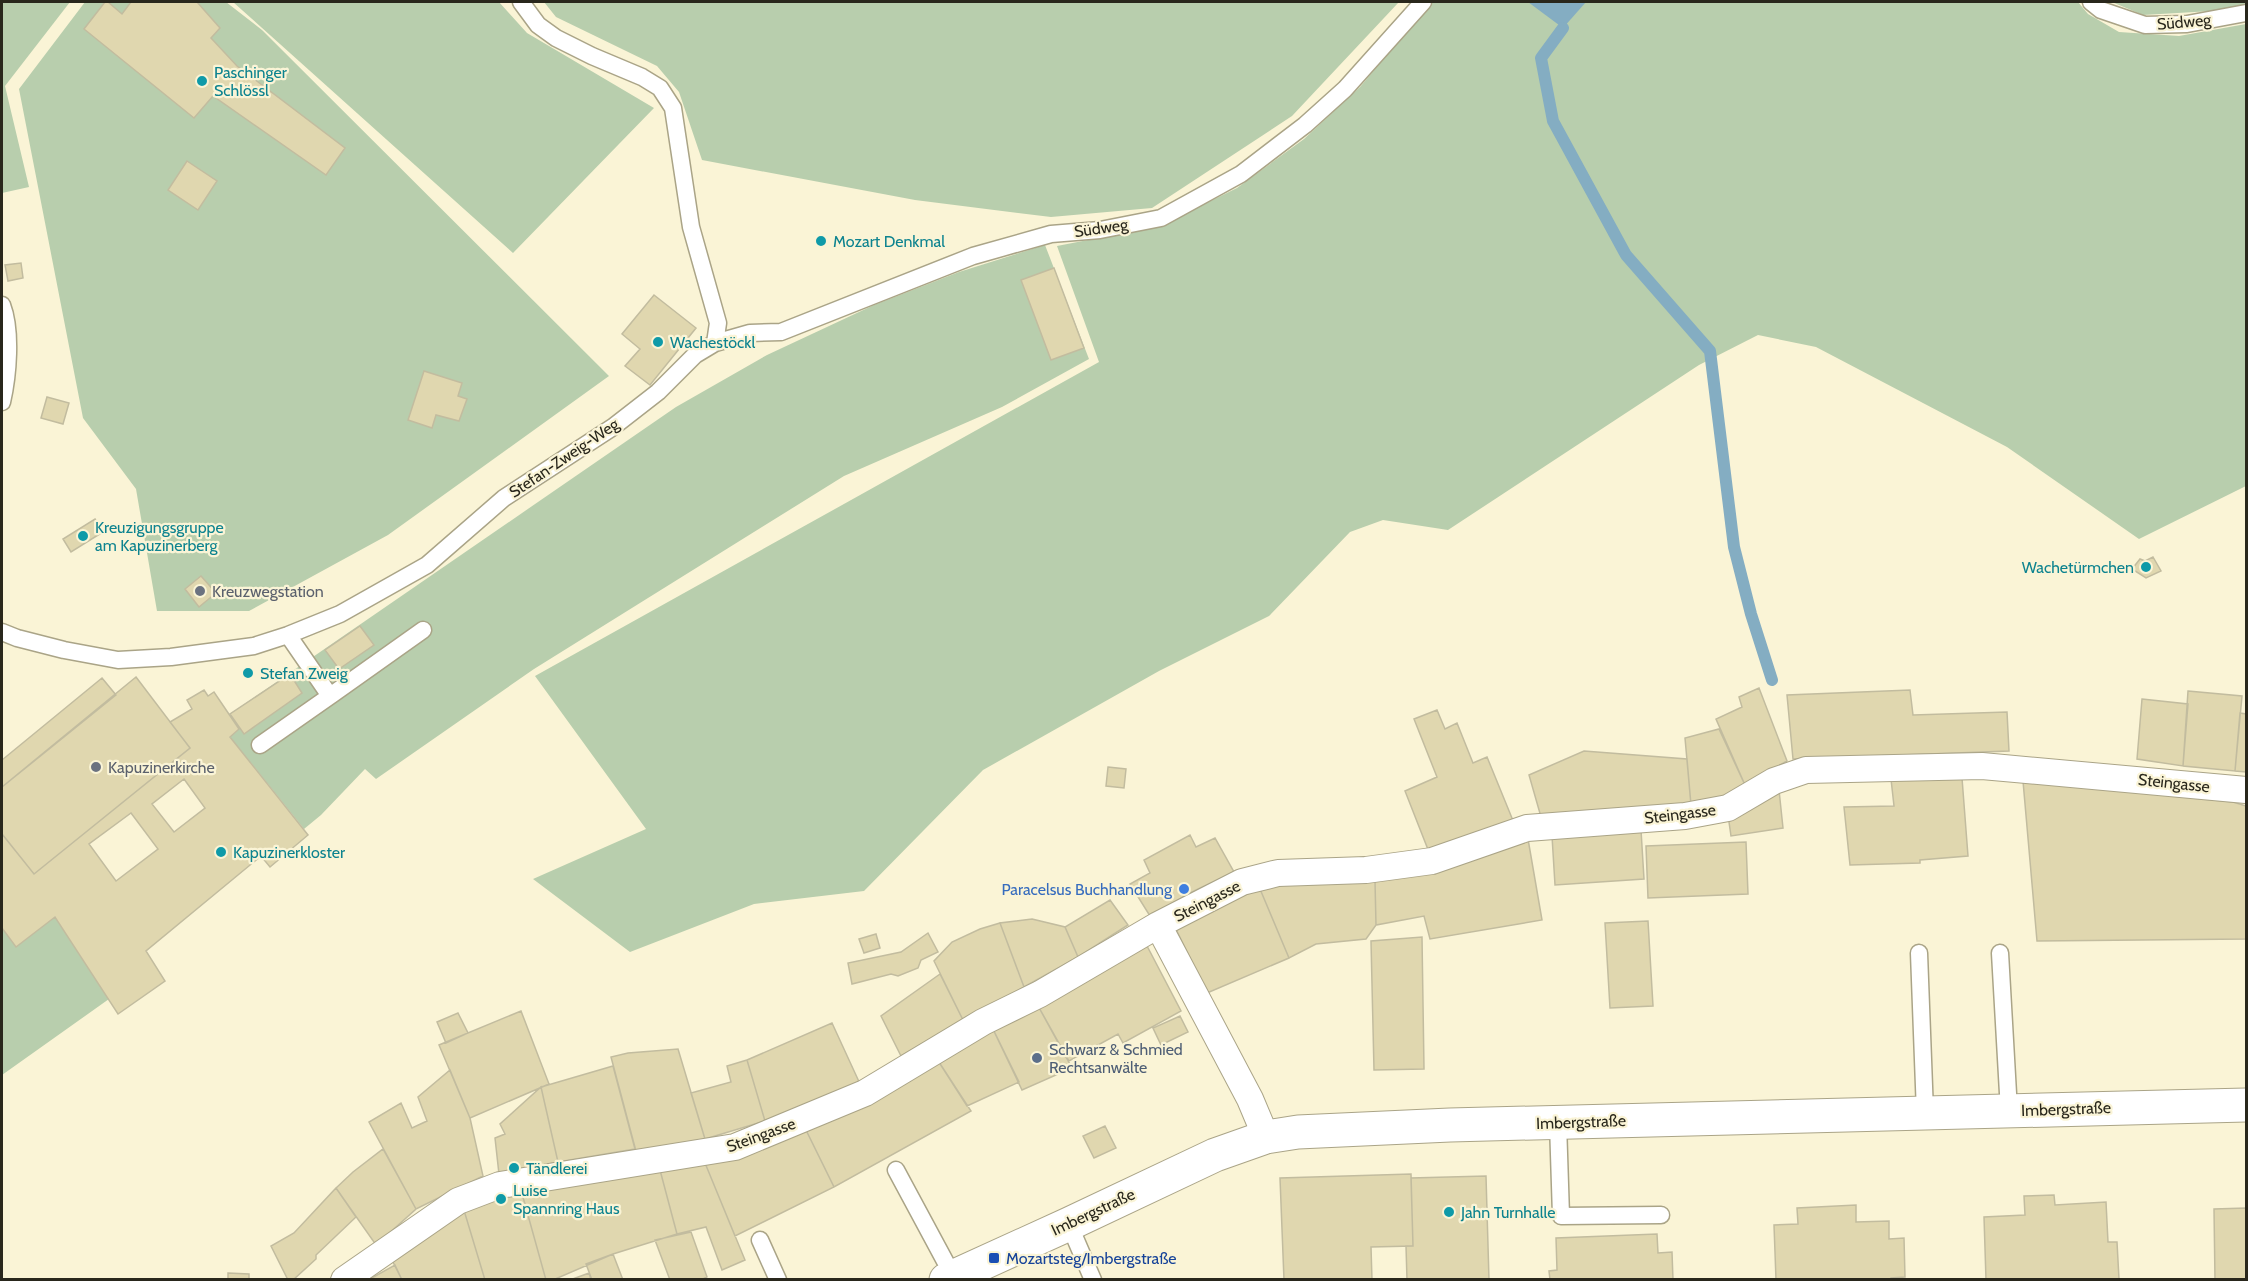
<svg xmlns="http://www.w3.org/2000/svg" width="2248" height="1281" viewBox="0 0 2248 1281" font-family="Cabin,sans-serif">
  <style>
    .green { fill: #b8cead }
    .water { fill: #84adc2 }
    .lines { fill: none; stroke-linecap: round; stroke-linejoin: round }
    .stream { stroke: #84adc2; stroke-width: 12 }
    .building { fill: #e0d7af; stroke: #c2bc9f; stroke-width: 1.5; fill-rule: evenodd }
    .service-casing { stroke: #aaa487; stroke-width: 19 }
    .pedestrian-casing { stroke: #aaa487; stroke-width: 28 }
    .secondary-casing { stroke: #aaa487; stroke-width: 35 }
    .service { stroke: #fff; stroke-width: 16 }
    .pedestrian { stroke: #fff; stroke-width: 26 }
    .secondary { stroke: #fff; stroke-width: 33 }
    .culture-dot { fill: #0f9aa8; stroke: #faf4d6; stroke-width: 2 }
    .worship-dot { fill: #6b7280; stroke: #faf4d6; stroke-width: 2 }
    .shop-dot { fill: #3f7fe0; stroke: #faf4d6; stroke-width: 2 }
    .service-dot { fill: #5c6f8a; stroke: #faf4d6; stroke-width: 2 }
    .transit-dot { fill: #1a4fb4; stroke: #faf4d6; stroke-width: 2 }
    .labels { text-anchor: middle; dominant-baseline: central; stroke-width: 4.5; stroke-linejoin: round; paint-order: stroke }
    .street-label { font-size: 16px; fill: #29271c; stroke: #faf4d6 }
    .culture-label { font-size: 16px; fill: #0d838f; stroke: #faf4d6; text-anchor: start }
    .worship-label { font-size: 16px; fill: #5b616d; stroke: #faf4d6; text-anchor: start }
    .shop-label { font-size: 16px; fill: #366cbe; stroke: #faf4d6; text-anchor: end }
    .service-label { font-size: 16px; fill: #4e5e75; stroke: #faf4d6; text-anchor: start }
    .transit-label { font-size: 16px; fill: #164399; stroke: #faf4d6; text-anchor: start }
  </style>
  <rect width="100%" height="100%" fill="#faf4d6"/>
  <path class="green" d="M2 2H70L5 86 29 187 2 193Z
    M85 2H226L262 30 609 376 388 535 249 611H157L136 489 83 418 19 89Z
    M233 2H499L527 33 654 108 513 253Z
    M544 2H1399L1292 116 1152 208 1051 217 915 200 702 160 679 92 657 66 556 17Z
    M1431 2H2078L2088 14 2119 32 2179 36 2246 24V486L2139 539 2007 447 1816 347 1758 335 1699 365 1448 530 1383 520 1350 532 1269 616 1159 671 983 770 864 891 754 904 630 952 533 879 646 829 535 676 1099 362 1057 246 1160 226 1237 188 1304 139 1360 87Z
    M2112 2H2246V5L2212 11 2143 15Z
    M1045 245 1089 359 1002 407 844 476 534 669 376 779 365 769 321 815 304 829 230 737 239 729 230 714 676 407 767 355 874 305 959 272Z
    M55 917 109 999 2 1075V928L16 947Z"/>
  <path class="water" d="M1528 2H1586L1563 28Z"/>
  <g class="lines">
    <path class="stream" d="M1563 28 1541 58 1553 121 1626 255 1710 351 1734 547 1751 614 1772 680"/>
  </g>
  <path class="building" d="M105 2H108L122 14 131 2H197L220 28 211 38 237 66 345 148 326 175 213 96 194 118 84 29Z
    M187 161 217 181 198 210 168 190Z
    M21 263 23 278 8 281 5 265Z
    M1054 268 1084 348 1051 360 1021 280Z
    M654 295 696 328 650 385 625 366 640 349 622 334Z
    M424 371 462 383 458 396 467 399 459 421 436 415 432 428 408 420Z
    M47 397 69 403 63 424 41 418Z
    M95 519 103 532 71 552 63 539Z
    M2153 557 2161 571 2146 578 2132 569 2140 559 2145 561Z
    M201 576 216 593 199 607 185 589Z
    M360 626 374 645 339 669 325 650Z
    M290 674 302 693 244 734 230 714Z
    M136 677 190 748 34 874 2 834V787Z
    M102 678 116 695 2 787V760Z
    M1759 688 1787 761 1745 785 1716 719 1742 707 1739 697Z
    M204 690 208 696 214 692 239 729 230 737 308 835 270 867 261 856 146 951 165 981 118 1014 55 917 16 947 2 928V834L34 874 190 748 170 722 192 709 187 700ZM184 779 205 808 174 832 152 804ZM131 813 158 849 116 881 89 844Z
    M1910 690 1913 715 2007 712 2009 751 1793 759 1787 695Z
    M2188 691 2242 696 2235 771 2183 766Z
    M2142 699 2188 704 2183 766 2137 759Z
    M1437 710 1445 729 1457 723 1473 763 1487 757 1514 823 1429 852 1405 791 1437 777 1414 719Z
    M2240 713 2246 714V772L2235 771Z
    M1719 729 1745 785 1719 798 1691 805 1685 738Z
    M1584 751 1687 759 1691 805 1541 817 1529 775Z
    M1108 767 1126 769 1124 788 1106 786Z
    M1962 778 1968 856 1920 860V863L1850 865 1844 807 1894 806 1891 779Z
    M2023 781 2233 802 2246 806V939L2037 941Z
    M1779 790 1783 828 1731 836 1728 815Z
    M1641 830 1644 879 1555 885 1552 836Z
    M1190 835 1196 847 1215 838 1234 872 1192 892 1150 916 1130 884 1150 873 1144 860Z
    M1528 839 1542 920 1430 939 1424 916 1376 925 1375 881Z
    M1746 842 1748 894 1648 898 1646 846Z
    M1294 879 1375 881 1376 925 1366 939 1316 944 1289 958 1260 889Z
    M1260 889 1289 958 1207 993 1173 923Z
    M1110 900 1128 925 1078 957 1065 927Z
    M1032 919 1065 927 1078 957 1024 987 1000 923Z
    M1648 921 1653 1006 1610 1008 1605 923Z
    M1000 923 1024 987 963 1020 934 961 952 942 980 929Z
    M928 933 938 952 921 960 918 968 898 976 891 974 852 984 848 963 901 952Z
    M876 934 880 948 864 953 859 939Z
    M1422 937 1424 1069 1374 1070 1371 941Z
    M1146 944 1181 1011 1123 1043 1118 1034 1069 1061 1037 1004Z
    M940 974 963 1020 901 1056 881 1016Z
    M1037 1004 1072 1068 1022 1090 992 1027Z
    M521 1011 549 1084 470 1118 439 1045Z
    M458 1013 468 1033 446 1043 437 1022Z
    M1180 1016 1188 1032 1161 1045 1153 1028Z
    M832 1023 861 1086 765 1121 747 1060Z
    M992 1027 1019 1082 967 1106 935 1056Z
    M678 1049 705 1139 637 1155 611 1057 628 1053Z
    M935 1056 971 1111 834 1187 805 1128Z
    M747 1060 765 1121 705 1139 691 1093 731 1082 727 1066Z
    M613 1066 635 1149 558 1162 541 1087Z
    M450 1070 470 1118 483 1176 416 1209 369 1122 401 1103 412 1128 427 1121 418 1097Z
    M541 1087 558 1162 499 1174 495 1138 505 1134 500 1124Z
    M1105 1126 1116 1148 1094 1158 1083 1136Z
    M805 1128 834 1187 735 1236 705 1163Z
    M383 1149 416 1209 376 1245 336 1188 353 1172Z
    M705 1163 745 1260 722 1270 706 1227 677 1234 660 1170Z
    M660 1170 677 1234 613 1254 553 1280H546L521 1190Z
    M1411 1174 1413 1246 1371 1247 1372 1280H1284L1280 1178Z
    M1486 1176 1489 1280H1407L1406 1246H1413L1411 1178Z
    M336 1188 356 1217 316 1255V1259L293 1280H288L271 1246 294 1233Z
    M521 1190 546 1280H485L463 1207Z
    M2054 1195 2055 1205 2106 1202 2108 1242H2117L2119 1279 1986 1280 1984 1217 2025 1215 2024 1196Z
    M1856 1205V1222L1889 1221V1239L1904 1238 1905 1277 1891 1278V1280H1776L1774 1225 1798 1224 1797 1208Z
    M463 1207 485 1280H402L389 1254Z
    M2246 1208V1280H2215L2214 1209Z
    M691 1232 707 1277 701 1280H670L655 1240Z
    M1657 1234 1658 1253 1672 1252 1673 1280H1550L1549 1271 1557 1270 1556 1238Z
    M613 1254 623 1280H592L586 1264Z
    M395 1265 402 1280H370V1279Z
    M228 1273 249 1274V1280H228Z
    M589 1273 591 1280H570Z"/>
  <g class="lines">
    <g class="service-casing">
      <path id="service" d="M521 2 538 25 556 38 592 56 642 77 660 88 673 108 691 227 718 323 715 343
        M2091 2 2101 10 2145 25 2187 24 2246 13
        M2 305C12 331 8 376 2 402
        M2 632 17 638 64 650 118 660 171 657 254 646 288 635 340 614 427 565 504 498 613 427 658 392 695 355 715 343 750 333 781 332 973 256 1051 234 1100 230 1161 218 1241 174 1305 125 1345 89 1423 2
        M330 696 423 630
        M260 745 330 696 288 635
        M1919 953 1925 1113
        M2000 953 2009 1111
        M1558 1123 1561 1216 1661 1215
        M896 1170 953 1276
        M1069 1224 1093 1280
        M760 1240 778 1280"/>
    </g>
    <g class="pedestrian-casing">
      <path id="pedestrian" d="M1158 925 1250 1099 1266 1137
        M344 1280 458 1201 500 1185 735 1147 865 1093 983 1022 1040 994 1158 925 1242 882 1278 873 1366 870 1432 861 1527 828 1685 816 1728 808 1774 781 1806 770 1982 766 2246 790"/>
    </g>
    <g class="secondary-casing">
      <path id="secondary" d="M946 1280 1069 1224 1215 1155 1266 1137 1298 1132 1450 1125 2246 1105"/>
    </g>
    <use href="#service" class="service"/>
    <use href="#pedestrian" class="pedestrian"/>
    <use href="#secondary" class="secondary"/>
  </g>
  <g class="culture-dot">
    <circle cx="202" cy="81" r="6"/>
    <circle cx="821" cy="241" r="6"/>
    <circle cx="658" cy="342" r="6"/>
    <circle cx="83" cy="536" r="6"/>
    <circle cx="2146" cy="567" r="6"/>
    <circle cx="248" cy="673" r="6"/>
    <circle cx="221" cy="852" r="6"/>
    <circle cx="514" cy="1168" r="6"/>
    <circle cx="501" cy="1199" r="6"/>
    <circle cx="1449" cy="1212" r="6"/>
  </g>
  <g class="worship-dot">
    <circle cx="200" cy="591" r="6"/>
    <circle cx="96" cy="767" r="6"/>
  </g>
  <circle class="shop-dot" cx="1184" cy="889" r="6"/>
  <circle class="service-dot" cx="1037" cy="1058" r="6"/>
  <rect class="transit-dot" x="988" y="1252" width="12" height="12" rx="3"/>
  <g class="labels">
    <g class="street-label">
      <text transform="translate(2184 22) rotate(-5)">Südweg</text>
      <text transform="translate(1101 228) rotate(-8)">Südweg</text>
      <text transform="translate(564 458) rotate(-34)">Stefan-Zweig-Weg</text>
      <text transform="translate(2174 783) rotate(6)">Steingasse</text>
      <text transform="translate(1680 814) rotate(-7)">Steingasse</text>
      <text transform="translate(1207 901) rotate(-27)">Steingasse</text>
      <text transform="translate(2066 1109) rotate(-2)">Imbergstraße</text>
      <text transform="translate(1581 1122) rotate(-2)">Imbergstraße</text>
      <text transform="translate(761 1135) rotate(-20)">Steingasse</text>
      <text transform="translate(1093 1212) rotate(-25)">Imbergstraße</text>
    </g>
    <g class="culture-label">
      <text x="214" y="72">Paschinger<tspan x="214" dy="18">Schlössl</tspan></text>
      <text x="833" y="241">Mozart Denkmal</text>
      <text x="670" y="342">Wachestöckl</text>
      <text x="95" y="527">Kreuzigungsgruppe<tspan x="95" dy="18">am Kapuzinerberg</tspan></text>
      <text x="2134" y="567" text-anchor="end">Wachetürmchen</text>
      <text x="260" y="673">Stefan Zweig</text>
      <text x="233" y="852">Kapuzinerkloster</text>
      <text x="526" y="1168">Tändlerei</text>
      <text x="513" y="1190">Luise<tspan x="513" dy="18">Spannring Haus</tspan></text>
      <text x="1461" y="1212">Jahn Turnhalle</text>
    </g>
    <g class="worship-label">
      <text x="212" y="591">Kreuzwegstation</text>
      <text x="108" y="767">Kapuzinerkirche</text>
    </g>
    <g class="shop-label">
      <text x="1172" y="889">Paracelsus Buchhandlung</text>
    </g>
    <g class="service-label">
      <text x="1049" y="1049">Schwarz &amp; Schmied<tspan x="1049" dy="18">Rechtsanwälte</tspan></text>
    </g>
    <g class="transit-label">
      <text x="1006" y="1258">Mozartsteg/Imbergstraße</text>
    </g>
  </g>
  <rect width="2248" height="1281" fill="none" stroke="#29271c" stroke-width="6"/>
</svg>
